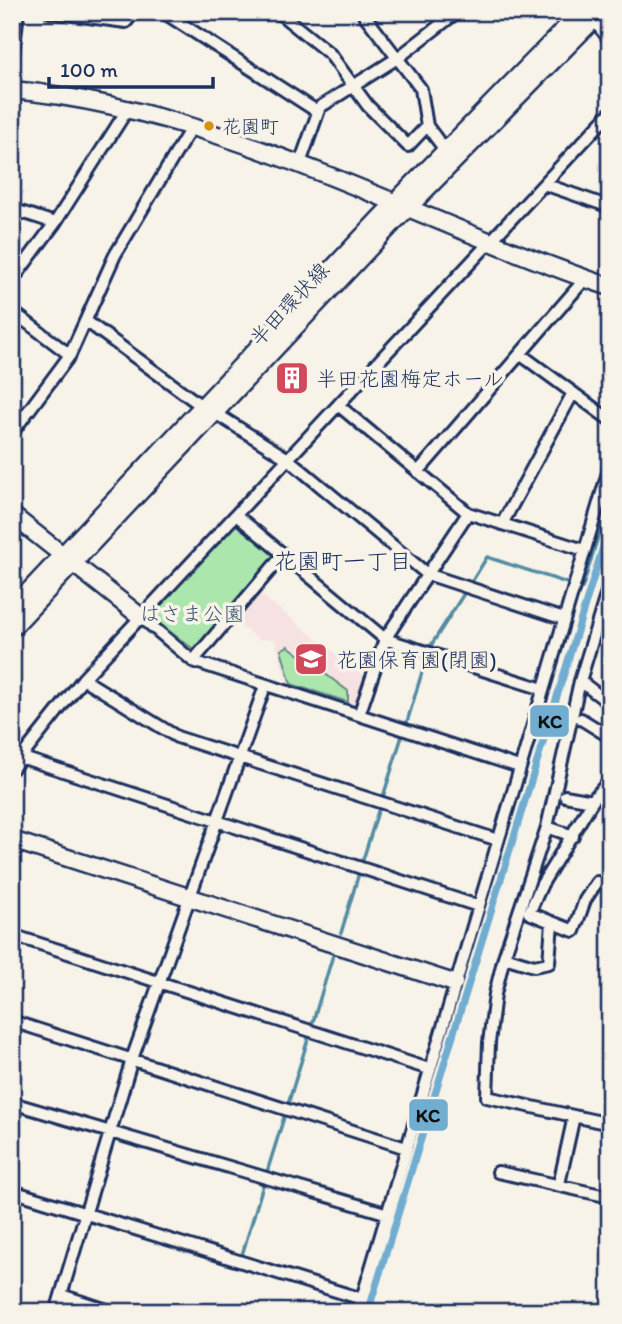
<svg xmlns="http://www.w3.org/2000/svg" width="622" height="1324" viewBox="0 0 622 1324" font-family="Itim,'Klee One',sans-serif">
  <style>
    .built { fill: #f6e2e2 }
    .green { fill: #abe6ac; stroke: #638a85; stroke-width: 2 }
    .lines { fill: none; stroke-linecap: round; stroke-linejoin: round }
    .stream { stroke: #538ca2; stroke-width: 3.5 }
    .street-casing { stroke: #1b2f5e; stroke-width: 16 }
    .secondary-casing { stroke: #1b2f5e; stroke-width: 21 }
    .street { stroke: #f7f3e8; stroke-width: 10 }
    .secondary { stroke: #f7f3e8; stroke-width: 16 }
    .rail-1-casing { stroke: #f7f3e8; stroke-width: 12 }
    .rail-1 { stroke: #70add1; stroke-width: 7 }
    .bus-dot { fill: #d6940e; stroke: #f7f3e8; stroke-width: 2.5 }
    .labels { text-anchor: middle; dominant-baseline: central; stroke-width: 7; stroke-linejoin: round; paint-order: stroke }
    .bus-label { font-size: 19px; fill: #1b2f5e; stroke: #f7f3e8; text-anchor: start }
    .street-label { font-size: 21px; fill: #1b2f5e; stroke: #f7f3e8 }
    .poi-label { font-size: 21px; fill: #1b2f5e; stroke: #f7f3e8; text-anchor: start }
    .park-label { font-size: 21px; fill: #38546e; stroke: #f7f3e8 }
    .neighbourhood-label { font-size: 23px; fill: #1b2f5e; stroke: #f7f3e8 }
    .line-badge { stroke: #f7f3e8; stroke-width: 2.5 }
    .pale-badge-label { font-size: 19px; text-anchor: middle; font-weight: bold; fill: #111 }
  </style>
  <rect width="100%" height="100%" fill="#f7f3e8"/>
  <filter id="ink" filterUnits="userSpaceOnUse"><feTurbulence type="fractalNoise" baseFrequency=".0143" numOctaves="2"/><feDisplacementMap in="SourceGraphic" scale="14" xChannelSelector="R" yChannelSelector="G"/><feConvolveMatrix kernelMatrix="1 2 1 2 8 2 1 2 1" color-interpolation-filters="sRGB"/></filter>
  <g filter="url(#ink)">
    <path class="built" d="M259 593 366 678 357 703 353 705 287 684 275 639 260 640 235 622Z"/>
    <path class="green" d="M235 524 272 552 273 557 196 651 152 618V613Z
      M288 646 348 691V702L291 684 281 650Z"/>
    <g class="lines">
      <path class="stream" d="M606 510 610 499
        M471 583 487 557 567 583
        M580 587 583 588 601 529
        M430 647 465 592
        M407 722 426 659
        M383 797 402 736
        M362 863 379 808
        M341 933 359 873
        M312 1025 333 955
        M288 1104 309 1036
        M267 1172 285 1114
        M242 1255 264 1182"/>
      <g class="street-casing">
        <path id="street" d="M50 12 126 22 134 12
          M163 12 318 112
          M278 12 330 54 368 106 408 146 427 126
          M362 12 421 89 427 126 445 150
          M12 63 18 12
          M299 166 320 107 399 57 457 12
          M544 184 610 207
          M12 209 55 223
          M12 281 55 223 129 107
          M12 311 70 355
          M86 321 203 407
          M520 354 610 420
          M338 405 468 513 584 550
          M215 413 288 459 427 574 564 619
          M12 433 70 355 115 255 191 128
          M418 472 585 279
          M236 515 385 639 543 689
          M502 524 573 393
          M610 582 580 681 547 827 504 957 495 994 489 1043 487 1097 610 1124
          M141 617 193 661 519 767
          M193 661 283 555
          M83 679 177 737 498 840
          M580 681 605 700
          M359 715 385 639 468 513
          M581 719 610 737
          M20 757 478 906
          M12 769 83 679 610 113
          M565 796 593 801
          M547 827 573 836
          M597 882 585 900 574 931 529 913 542 884 595 797 610 780
          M12 935 429 1069
          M504 957 534 966 549 963 552 922
          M12 1021 406 1148
          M12 1103 385 1213
          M498 1172 610 1197
          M559 1184 574 1116
          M12 1191 362 1299
          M61 1295 114 1312
          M56 1312 132 1059 265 686
          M358 1312 610 466"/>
      </g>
      <g class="secondary-casing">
        <path id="secondary" d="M591 12 610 36
          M12 90C219 108 415 221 610 287
          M12 515 141 617
          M12 609 381 217 581 12
          M12 628 393 223 601 12
          M12 840 454 983"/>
      </g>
      <use href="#street" class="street"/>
      <use href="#secondary" class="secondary"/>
      <g class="rail-1-casing">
        <path id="rail-1" d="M368 1312 610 524"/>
      </g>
      <use href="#rail-1" class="rail-1"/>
    </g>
  </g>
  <defs>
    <g id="building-square" transform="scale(1.75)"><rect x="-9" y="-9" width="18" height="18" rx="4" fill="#d1495b" stroke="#f7f3e8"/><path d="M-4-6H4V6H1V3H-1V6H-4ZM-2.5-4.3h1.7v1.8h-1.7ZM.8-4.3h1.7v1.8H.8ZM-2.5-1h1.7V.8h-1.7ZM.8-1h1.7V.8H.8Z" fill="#fff"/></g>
    <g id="school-square" transform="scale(1.75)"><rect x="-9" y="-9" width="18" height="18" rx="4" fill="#d1495b" stroke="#f7f3e8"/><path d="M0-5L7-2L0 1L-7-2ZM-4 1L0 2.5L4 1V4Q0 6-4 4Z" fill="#fff"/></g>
  </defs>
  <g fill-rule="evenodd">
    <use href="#building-square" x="292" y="378"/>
    <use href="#school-square" x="311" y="659"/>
  </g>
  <circle class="bus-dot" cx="209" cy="126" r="6"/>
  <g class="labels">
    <g class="bus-label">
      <text x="222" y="126">花園町</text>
    </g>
    <g class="street-label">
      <text transform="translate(289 304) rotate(-47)">半田環状線</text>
    </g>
    <g class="poi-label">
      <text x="316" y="378">半田花園梅定ホール</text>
      <text x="336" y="659">花園保育園(閉園)</text>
    </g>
    <g class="park-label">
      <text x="192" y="613">はさま公園</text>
    </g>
    <g class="neighbourhood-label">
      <text x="343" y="561">花園町一丁目</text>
    </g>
  </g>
  <g class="line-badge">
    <rect x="529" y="704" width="41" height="34" rx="7" fill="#70add1"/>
    <rect x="408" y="1098" width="41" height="34" rx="7" fill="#70add1"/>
  </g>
  <g class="pale-badge-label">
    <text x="550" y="728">KC</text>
    <text x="428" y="1122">KC</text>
  </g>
  <rect width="622" height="1324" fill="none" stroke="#f7f3e8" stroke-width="42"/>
  <rect x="21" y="21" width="580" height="1282" fill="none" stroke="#1b2f5e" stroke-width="2.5" filter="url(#ink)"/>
  <path d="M49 77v10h164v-10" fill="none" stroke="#1b2f5e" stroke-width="3.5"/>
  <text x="60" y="77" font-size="21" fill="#1b2f5e" stroke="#f7f3e8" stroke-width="5" paint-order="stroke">100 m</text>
</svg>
